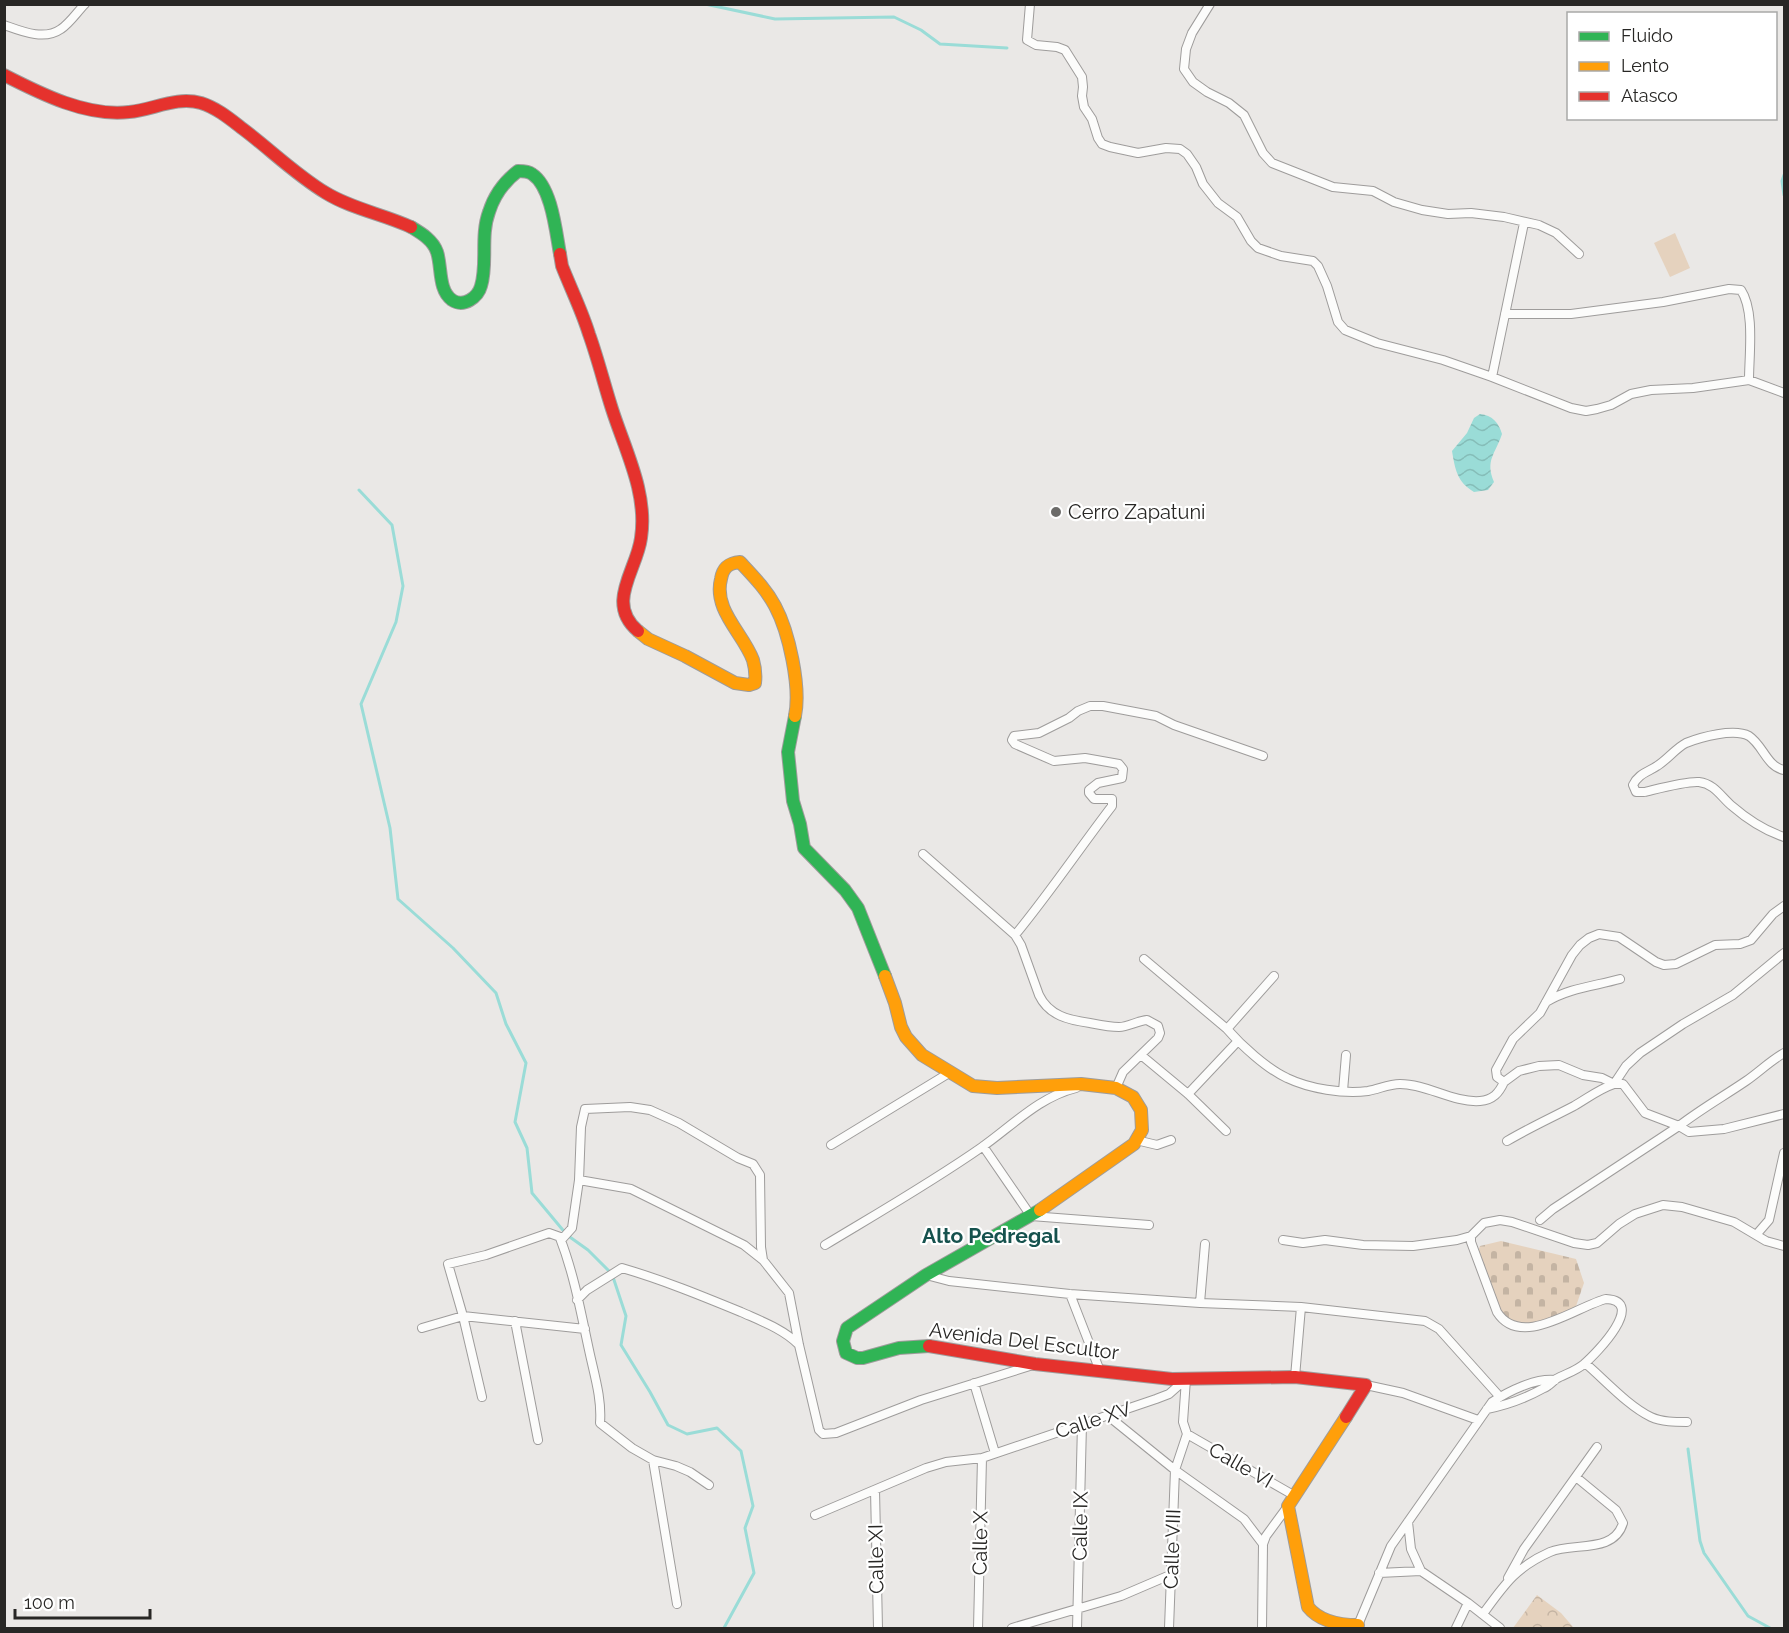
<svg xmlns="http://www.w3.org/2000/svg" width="1789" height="1633" viewBox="0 0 1789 1633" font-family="Raleway,sans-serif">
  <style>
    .cemetery { fill: url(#cemetery-stones) }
    .park { fill: url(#park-crowns) }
    .pitch { fill: #e5d2be }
    .water { fill: url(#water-waves) }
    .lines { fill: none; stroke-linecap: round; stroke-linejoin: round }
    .stream { stroke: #9adcd7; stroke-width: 3 }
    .street-casing { stroke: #9e9c9b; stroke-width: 10 }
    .fast-casing { stroke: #9e9c9b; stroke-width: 14 }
    .slow-casing { stroke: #9e9c9b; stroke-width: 14 }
    .jam-casing { stroke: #9e9c9b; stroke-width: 14 }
    .street { stroke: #fcfcfb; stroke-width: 8 }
    .fast { stroke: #30b455; stroke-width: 12 }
    .slow { stroke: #ff9f0a; stroke-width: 12 }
    .jam { stroke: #e5322d; stroke-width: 12 }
    .poi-dot { fill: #6c6b69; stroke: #fff; stroke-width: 2 }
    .labels { text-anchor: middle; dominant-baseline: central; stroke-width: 4.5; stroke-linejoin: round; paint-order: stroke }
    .poi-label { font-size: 20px; fill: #282725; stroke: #fff; text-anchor: start }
    .street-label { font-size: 20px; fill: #282725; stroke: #fff }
    .neighbourhood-label { font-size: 21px; font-weight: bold; fill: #16524e; stroke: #fff }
  </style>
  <defs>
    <pattern id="cemetery-stones" width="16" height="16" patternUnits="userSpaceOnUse" patternTransform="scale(1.5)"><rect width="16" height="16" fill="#e5d2be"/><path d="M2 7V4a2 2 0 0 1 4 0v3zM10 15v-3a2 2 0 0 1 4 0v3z" fill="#c4b4a3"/></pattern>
    <pattern id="park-crowns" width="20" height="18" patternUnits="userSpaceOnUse" patternTransform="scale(1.5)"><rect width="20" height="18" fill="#e5d2be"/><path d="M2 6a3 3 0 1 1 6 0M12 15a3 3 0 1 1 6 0" fill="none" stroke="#c4b4a3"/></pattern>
    <pattern id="water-waves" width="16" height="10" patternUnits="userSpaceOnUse" patternTransform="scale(1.5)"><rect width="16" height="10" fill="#9adcd7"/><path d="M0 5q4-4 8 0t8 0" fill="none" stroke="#85bdb8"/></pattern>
  </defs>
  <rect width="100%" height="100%" fill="#eae8e6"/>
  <path class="cemetery" d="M1501 1241 1576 1259 1584 1283 1574 1312C1554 1321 1514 1336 1496 1318L1475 1258 1480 1246Z"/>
  <path class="park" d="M1537 1595 1561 1613 1574 1628H1513Z"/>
  <path class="pitch" d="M1675 233 1690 268 1670 277 1654 243Z"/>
  <path class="water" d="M1480 414C1492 415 1499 423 1502 434 1495 455 1485 460 1494 482L1488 490 1474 492C1457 482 1455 469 1452 451L1467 433 1474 418Z"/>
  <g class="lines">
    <path class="stream" d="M705 4 775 19 894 17 921 30 940 44 1007 48
      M1784 175 1782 181 1784 195
      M359 490 392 525 403 586 396 622 361 704 390 828 398 899 453 948 496 993 506 1024 526 1063 515 1122 527 1148 532 1193 567 1235 588 1250 612 1274 626 1316 621 1345 650 1392 668 1425 687 1434 717 1428 741 1451 753 1506 745 1528 754 1573 724 1628
      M1688 1449 1700 1541 1704 1553 1748 1616 1770 1628"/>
    <g class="street-casing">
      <path id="street" d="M1030 4 1027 40 1036 45 1057 47 1065 50 1082 77 1083 87 1082 96 1084 107 1092 119 1098 138 1102 144 1110 147 1138 153 1166 148 1180 149 1187 154 1196 167 1203 184 1218 203 1237 217 1251 241 1258 248 1281 256 1313 261 1318 266 1327 286 1338 322 1345 330 1377 343 1443 360 1492 377 1571 408 1586 411 1597 409 1611 405 1631 394 1651 390 1693 388 1749 380 1784 393
        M1210 4 1192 33 1186 49 1184 69 1193 82 1207 92 1229 103 1244 115 1263 153 1272 163 1333 187 1373 191 1394 202 1422 210 1448 214 1471 213 1504 217 1539 225 1556 233 1579 254
        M4 25C21 31 44 41 61 29 70 23 77 12 85 4
        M1505 314H1571L1663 302 1729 289 1741 290C1755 311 1749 355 1749 380
        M1492 377 1524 223
        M1784 770C1767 767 1763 745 1749 736 1734 728 1701 737 1686 743 1676 748 1667 760 1657 766 1648 772 1638 774 1633 785L1636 792H1644C1657 789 1686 781 1699 782 1715 784 1721 797 1732 806 1747 819 1766 831 1784 837
        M923 854 1015 935 1021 945 1039 995C1049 1016 1069 1020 1090 1023 1100 1025 1109 1027 1119 1027 1128 1027 1137 1021 1147 1020L1158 1026 1160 1033 1158 1038 1123 1072 1116 1088
        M1784 906 1773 914 1751 940 1740 944 1715 945 1676 964 1664 965 1656 962 1619 937 1599 934 1589 938 1580 945 1572 955 1540 1013 1513 1039 1496 1070 1497 1077 1504 1082 1519 1071 1539 1066 1559 1065 1583 1075 1602 1078 1614 1084H1623L1645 1113 1679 1126 1689 1132 1724 1129 1784 1114
        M1015 935C1049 894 1079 849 1112 806V799H1094L1089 793V790L1098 783 1122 778 1123 769 1119 764 1085 758 1054 761 1015 744 1012 740 1014 736 1039 733 1069 718 1078 711 1090 706H1103L1156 716 1174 725 1263 756
        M1144 959 1227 1029C1241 1045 1267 1069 1287 1078 1310 1089 1343 1094 1368 1091 1379 1089 1389 1084 1400 1084 1427 1084 1453 1103 1480 1101 1493 1100 1499 1093 1504 1082
        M1546 1002C1569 988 1595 986 1620 979
        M1227 1029 1274 976
        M1141 1055 1188 1094 1226 1131
        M1343 1091 1346 1055
        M1188 1094 1238 1041
        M1136 1140 1157 1145 1171 1140
        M1507 1141C1529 1128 1551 1118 1574 1106 1588 1098 1599 1089 1614 1084L1626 1066 1640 1053 1683 1024 1733 995 1784 953
        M831 1145 949 1073
        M983 1146 1031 1216 1149 1225
        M579 1180 581 1127 585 1109 630 1107 650 1110 679 1123 738 1158 753 1164 760 1175 761 1247 763 1260
        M1540 1220 1553 1209 1679 1126C1701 1109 1724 1096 1746 1081 1759 1072 1770 1061 1784 1053
        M1756 1235 1769 1220 1784 1153
        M1471 1236V1242L1497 1312C1521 1350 1577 1306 1606 1299 1647 1301 1597 1353 1584 1364 1576 1371 1565 1374 1556 1379 1552 1382 1549 1386 1544 1388 1526 1398 1508 1405 1487 1409
        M560 1238C574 1274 581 1313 589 1350 594 1374 602 1398 600 1423L632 1448 653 1460 676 1466 690 1472 709 1485
        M1283 1240 1303 1243 1325 1240 1363 1245 1413 1246 1457 1240 1471 1236 1484 1223 1500 1220 1512 1222 1574 1243 1588 1245 1597 1243 1619 1224 1635 1214 1663 1205 1682 1207 1734 1222 1766 1241 1784 1246
        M825 1245C878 1213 932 1182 982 1147 1012 1126 1039 1097 1076 1088
        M926 1275 949 1281 1070 1294 1200 1303 1301 1307 1425 1321 1439 1329 1500 1397
        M1070 1294 1100 1371
        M577 1300 587 1290 622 1268C663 1280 702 1296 741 1312 761 1321 783 1329 798 1344
        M1200 1303 1205 1244
        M515 1321 538 1440
        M422 1328 463 1316 585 1329
        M1585 1363C1605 1380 1628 1406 1651 1417 1662 1422 1675 1422 1687 1422
        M1295 1377 1301 1307
        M974 1383 995 1453
        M1366 1385 1403 1393 1478 1420
        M482 1397 463 1316 448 1264 486 1255 549 1233 563 1238 572 1228 579 1180 631 1189 744 1245 763 1260 789 1293 799 1345 819 1430 823 1434 836 1433 921 1400 1033 1365
        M1107 1415 1175 1470 1244 1519 1263 1544
        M1187 1434 1295 1496
        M653 1460 677 1604
        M875 1490 878 1628
        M815 1515 926 1468 946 1462 982 1458 1156 1399 1169 1394 1186 1379
        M1408 1522 1411 1549 1421 1571 1468 1603 1500 1628
        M1379 1573 1421 1571
        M1508 1578 1524 1549 1597 1447
        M1483 1614C1504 1585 1516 1567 1550 1552 1573 1542 1614 1554 1623 1523L1616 1510 1576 1477
        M1358 1625 1391 1546 1492 1402C1509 1391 1535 1378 1555 1380
        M978 1628 982 1458
        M1012 1628 1121 1596 1170 1575
        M1077 1628 1082 1424
        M1169 1628 1175 1470 1187 1434 1183 1422 1186 1379
        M1262 1628 1263 1544 1266 1536 1288 1506
        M1456 1628 1468 1603"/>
    </g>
    <g class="fast-casing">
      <path id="fast" d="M411 227C421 233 433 240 437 252 442 267 438 290 452 300 464 308 478 297 481 286 488 264 480 236 489 212 494 196 505 181 518 171 523 171 528 171 532 174 552 187 556 233 560 254
        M795 716 788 752 793 801 800 824 804 848 845 890 858 908 885 976
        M929 1346 899 1348 863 1358H857L846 1353 843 1341 847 1328 926 1275 1040 1210"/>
    </g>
    <g class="slow-casing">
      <path id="slow" d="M638 631 648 639 685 656 735 683 749 685 755 683C756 675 755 667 753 660 743 633 713 610 721 579 723 567 729 563 740 562 753 576 766 589 775 606 789 632 801 687 795 716
        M885 976 895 1003 901 1027 906 1037 922 1055 973 1086 997 1088 1081 1084 1116 1088 1133 1097 1141 1110 1142 1130 1134 1144 1040 1210
        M1346 1417 1288 1506 1308 1607C1320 1622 1340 1625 1358 1625L1356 1628"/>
    </g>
    <g class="jam-casing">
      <path id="jam" d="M4 75C41 94 87 117 129 112 153 110 176 96 201 103 217 108 230 119 243 129 271 150 296 175 326 193 352 209 383 214 411 227
        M560 254 562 266C571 289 582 311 589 334 598 359 604 384 612 409 625 450 648 493 641 538 637 570 605 603 638 631
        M929 1346 1035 1364 1172 1379 1295 1377 1366 1385 1346 1417"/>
    </g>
    <use href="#street" class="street"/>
    <use href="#fast" class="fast"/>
    <use href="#slow" class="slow"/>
    <use href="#jam" class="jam"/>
  </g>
  <circle class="poi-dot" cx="1056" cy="512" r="6"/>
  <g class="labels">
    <g class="poi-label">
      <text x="1068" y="512">Cerro Zapatuni</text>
    </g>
    <g class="street-label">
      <text transform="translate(1024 1341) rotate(7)">Avenida Del Escultor</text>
      <text transform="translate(1093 1420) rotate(-18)">Calle XV</text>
      <text transform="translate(1241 1465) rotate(30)">Calle VI</text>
      <text transform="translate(1080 1526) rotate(-89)">Calle IX</text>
      <text transform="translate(980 1543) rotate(-89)">Calle X</text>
      <text transform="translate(1172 1549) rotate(-88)">Calle VIII</text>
      <text transform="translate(876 1559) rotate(-91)">Calle XI</text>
    </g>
    <g class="neighbourhood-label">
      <text x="991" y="1235">Alto Pedregal</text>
    </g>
  </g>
  <rect width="1789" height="1633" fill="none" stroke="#282725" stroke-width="12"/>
  <rect x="1567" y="12" width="210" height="108" fill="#ffffff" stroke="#a9a9a8" stroke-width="1.5"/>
  <rect x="1579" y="32" width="30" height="9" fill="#30b455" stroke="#a9a9a8" stroke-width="1.5"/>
  <text x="1621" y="42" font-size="18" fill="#282725">Fluido</text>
  <rect x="1579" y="62" width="30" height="9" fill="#ff9f0a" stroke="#a9a9a8" stroke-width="1.5"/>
  <text x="1621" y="72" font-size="18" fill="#282725">Lento</text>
  <rect x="1579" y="92" width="30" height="9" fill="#e5322d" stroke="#a9a9a8" stroke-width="1.5"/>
  <text x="1621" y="102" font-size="18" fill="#282725">Atasco</text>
  <path d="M15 1609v9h135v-9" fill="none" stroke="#282725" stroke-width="3"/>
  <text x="24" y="1609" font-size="18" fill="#282725" stroke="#ffffff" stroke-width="4.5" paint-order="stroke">100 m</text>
</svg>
